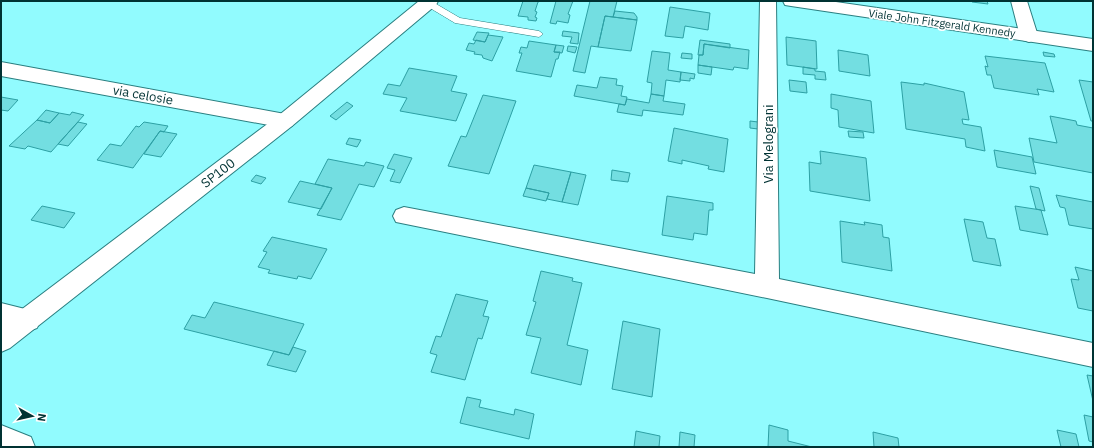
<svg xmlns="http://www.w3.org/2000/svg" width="1094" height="448" viewBox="0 0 1094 448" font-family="'IBM Plex Sans',sans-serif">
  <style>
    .building { fill: #73dee1; stroke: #2da0a4 }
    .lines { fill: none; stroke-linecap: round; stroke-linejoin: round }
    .service-casing { stroke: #2a7f81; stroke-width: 1 }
    .minor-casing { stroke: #2a7f81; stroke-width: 2 }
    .tertiary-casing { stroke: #2a7f81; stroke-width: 2 }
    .secondary-casing { stroke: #2a7f81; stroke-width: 2 }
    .service { fill: #fff; fill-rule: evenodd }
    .minor { fill: #fff; fill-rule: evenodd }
    .tertiary { fill: #fff; fill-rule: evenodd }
    .secondary { fill: #fff; fill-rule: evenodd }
    .labels { text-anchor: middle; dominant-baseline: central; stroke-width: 3.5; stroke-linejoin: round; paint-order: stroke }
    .far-street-label { font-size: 11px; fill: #003233; stroke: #fff }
    .street-label { font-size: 13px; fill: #003233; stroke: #fff }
  </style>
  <rect width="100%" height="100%" fill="#91fbfe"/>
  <path class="building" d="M523 1H540L538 2 535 11 537 12 535 17 537 18 536 21 528 20V17L518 16Z
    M556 1H573L568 14 570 15 568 23 557 21 556 24 550 23Z
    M590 1H617L613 17 605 16 598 47 591 46 585 73 573 71Z
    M972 1H987L988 4 972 2Z
    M670 7 710 13 708 30 685 26 683 38 665 36Z
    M615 11 634 13 637 17V20L613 17Z
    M605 16 637 20 631 51 598 47Z
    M563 31 579 33 578 44 570 43 572 37 562 36Z
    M477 32 489 33 485 42 473 40Z
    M488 35 503 37 492 61 483 58 482 55 474 54 475 52 466 50 469 43 474 44 476 40 485 42Z
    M786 37 816 41 817 69 787 65Z
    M700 40 730 44V48L704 44 703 55H698Z
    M529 41 556 45 554 52H560L558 59H556L551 77 516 71 522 53H519L521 47 527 48Z
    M704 44 749 50 748 69 734 67 733 70 698 65 699 55H703Z
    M556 45 564 46 562 53 554 52Z
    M568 46 577 47 575 53 567 51Z
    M838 50 868 55 870 76 839 71Z
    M652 51 670 53 668 70 681 72 680 82 666 80 664 96 651 94 652 83 647 82Z
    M1043 52 1054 54 1055 57 1044 56Z
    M682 53 692 54V59L681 58Z
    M985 56 1045 63 1054 92 1037 89 1039 95 994 88 991 75H987L985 66 988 67Z
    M698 65 712 67 711 75 698 73Z
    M803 67 815 69V71L825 72 826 80 815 79V75L803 74Z
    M409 68 457 76 451 91 467 94 456 121 400 111 407 98 383 94 388 84 400 86Z
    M681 72 695 74 694 79 690 78V81L680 80Z
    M600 77 617 79 616 85 623 86 621 96 627 97 625 105 574 96 577 85 597 88Z
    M789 80 806 82 807 93 790 91Z
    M1079 80 1093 82V121H1091Z
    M901 82 924 85V83L964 92 969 120 962 119 963 124 981 127 985 151 966 147 965 139 906 129Z
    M651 94 664 96 663 101 685 104 683 115 643 110 642 116 617 112 619 104 625 105 627 99 649 103Z
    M831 94 871 101 874 133 839 127 838 110 831 108Z
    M483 95 516 101 489 174 448 166 461 136 466 137Z
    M1 97 18 100 8 111 1 110Z
    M347 102 353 106 336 120 330 116Z
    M46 110 59 113 50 123 37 120Z
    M72 112 84 115 51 152 28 146 25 149 9 146 37 120 50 123 59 113 70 115Z
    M1050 116 1076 121 1077 125 1093 128V173L1034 162 1029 138 1057 143Z
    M750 121 758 122V129L750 128Z
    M78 122 87 124 68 146 58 144Z
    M144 122 168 126 164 132 160 131 133 168 97 160 110 144 121 146 136 126 139 127Z
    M674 128 728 139 724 172 708 169 709 166 682 160V164L668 161Z
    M160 131 177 134 161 157 144 154Z
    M848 131 863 132 864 138 849 137Z
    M349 138 361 140 357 147 346 144Z
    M994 150 1032 157 1036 174 997 167Z
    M820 151 866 158 870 201 810 191 809 162 821 164Z
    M394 154 412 158 400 183 390 181 395 170 387 168Z
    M328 159 364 166 366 162 384 166 374 187 359 184 341 220 317 215 332 188 315 184Z
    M534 165 571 172 562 202 547 199 549 193 526 188Z
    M612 170 630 173 628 182 611 180Z
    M571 172 586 175 578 205 562 202Z
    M256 175 266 178 261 184 251 181Z
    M300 181 332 188 321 209 288 202Z
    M1030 186 1039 188 1045 211 1036 209Z
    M526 188 549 193 546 201 523 196Z
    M1056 195 1093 202V229L1069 225 1065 208 1060 207Z
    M667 196 713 203V210H709L707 235 694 233 693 240 662 235Z
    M42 206 75 213 64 228 31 220Z
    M1015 206 1041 210 1048 235 1020 230Z
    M964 219 983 222 987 238 995 239 1001 266 973 261Z
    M840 221 865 225 864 222 882 225 883 237 889 238 892 271 842 262Z
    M272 237 327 249 311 279 298 276 297 279 268 273 270 270 258 267 267 252 263 251Z
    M1075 267 1093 271V311L1078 308 1071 279 1079 280Z
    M541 271 573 278 572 281 582 283 567 345 588 350 581 385 531 373 541 338 526 335 536 302 533 301Z
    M456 294 488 301 483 316 489 317 482 339 478 338 465 380 431 372 437 355 430 353 436 336 441 337Z
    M214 302 304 324 289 355 184 329 192 315 205 318Z
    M623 321 660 329 652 397 612 389Z
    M293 347 306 351 296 372 267 365 274 351 289 355Z
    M1087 375 1093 376V401Z
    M467 397 481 400 479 407 514 415 515 409 534 414 529 439 460 423Z
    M1084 415 1093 417V442L1089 441Z
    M769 425 788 430V441L812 447H768Z
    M1057 430 1076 434 1079 447H1061Z
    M636 431 660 436 659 447H634Z
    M680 432 695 435 694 447H679Z
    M873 432 898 438 899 447H874Z"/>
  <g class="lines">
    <g class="service-casing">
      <path id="service" d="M425 1H431L460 18 539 31 543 34 539 37 455 23 425 5 424 3Z"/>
    </g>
    <g class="minor-casing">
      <path id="minor" d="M760 1H776L779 279 1093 343V367L767 298 396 222 393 216 396 210 404 207 755 274Z
        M1011 1H1027L1038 36 1035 40 1029 42 1023 40 1020 36Z
        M1 62 285 114 292 116 295 121 292 126 285 128 1 76Z
        M1 303 37 312 40 320 37 328 28 331 1 325Z
        M1 425 31 437 35 447H1Z"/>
    </g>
    <g class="tertiary-casing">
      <path id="tertiary" d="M783 1H829L1093 39V51L791 6 785 5Z"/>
    </g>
    <g class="secondary-casing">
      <path id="secondary" d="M419 1H438L436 5 292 126 10 348 1 352V325L278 116Z"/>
    </g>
    <use href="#service" class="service"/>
    <use href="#minor" class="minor"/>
    <use href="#tertiary" class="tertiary"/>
    <use href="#secondary" class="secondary"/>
  </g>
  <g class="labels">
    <g class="far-street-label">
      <text transform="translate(942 23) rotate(8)">Viale John Fitzgerald Kennedy</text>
    </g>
    <g class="street-label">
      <text transform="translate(143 95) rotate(10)">via celosie</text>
      <text transform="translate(768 144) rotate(-90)">Via Melograni</text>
      <text transform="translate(218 173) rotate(-38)">SP100</text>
    </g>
  </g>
  <rect width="1094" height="448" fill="none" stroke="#003233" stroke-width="4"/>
  <g transform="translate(32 416) rotate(98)" stroke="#ffffff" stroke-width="3" paint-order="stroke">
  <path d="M0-3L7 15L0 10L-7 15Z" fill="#003233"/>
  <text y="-6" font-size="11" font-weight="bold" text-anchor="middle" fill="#003233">N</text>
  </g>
</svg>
